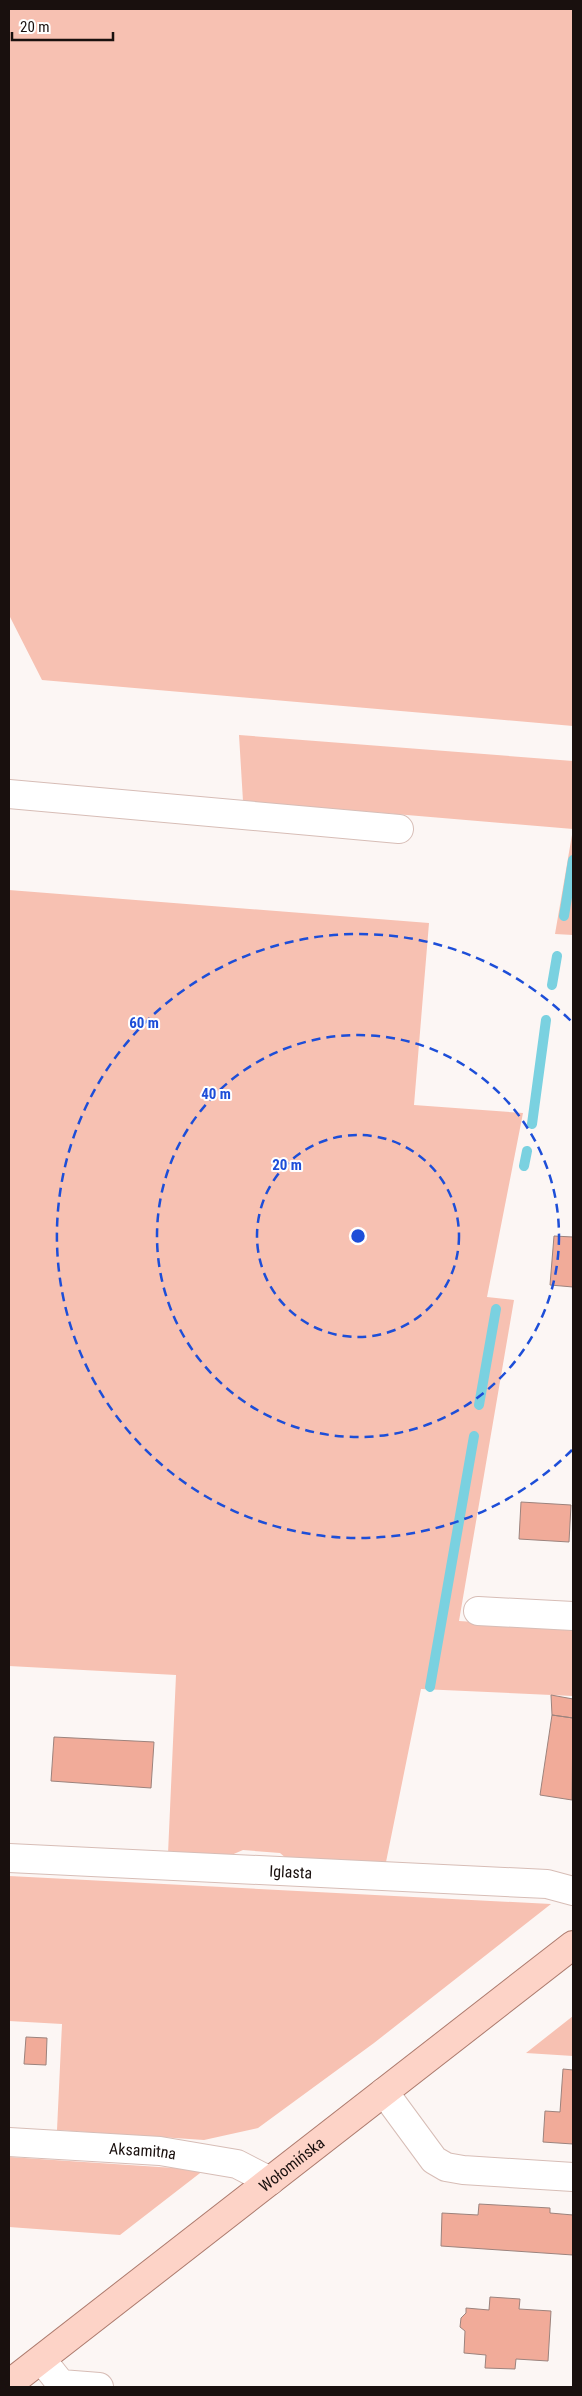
<svg xmlns="http://www.w3.org/2000/svg" width="582" height="2396" viewBox="0 0 582 2396" font-family="'Roboto Condensed',sans-serif">
  <style>
    .green { fill: #f7c1b2 }
    .lines { fill: none; stroke-linecap: round; stroke-linejoin: round }
    .stream { stroke: #7ad1e0; stroke-width: 10 }
    .building { fill: #f1ab99; stroke: #9c837d }
    .minor-casing { stroke: #d7bdb6; stroke-width: 30 }
    .major-casing { stroke: #ad7b6e; stroke-width: 30 }
    .minor { stroke: #fff; stroke-width: 28 }
    .major { stroke: #fdd3c7; stroke-width: 28 }
    .ring { fill: none; stroke: #1d4ed8; stroke-width: 2.5; stroke-dasharray: 9 6 }
    .labels { text-anchor: middle; dominant-baseline: central; stroke-width: 4; stroke-linejoin: round; paint-order: stroke }
    .street-label { font-size: 16px; fill: #19100e; stroke: #fff }
    .centre { fill: #1d4ed8; stroke: #fff; stroke-width: 2.5 }
    .ring-label { font-size: 15px; text-anchor: middle; font-weight: bold; fill: #1d4ed8; stroke: #fff; stroke-width: 4; stroke-linejoin: round; paint-order: stroke }
  </style>
  <rect width="100%" height="100%" fill="#fcf6f4"/>
  <path class="green" d="M9 9H573V726L42 680 9 615Z
    M239 735 573 761V935L555 934 573 829 243 801Z
    M9 890 429 923 414 1105 523 1113 487 1297 514 1300 459 1621 573 1628V1696L421 1689 385 1867 287 1859 280 1853 243 1850 229 1856 168 1854 176 1675 9 1666Z
    M9 1876 551 1904 374 2043 258 2128 204 2140 57 2130 62 2024 9 2021Z
    M573 2016V2056L526 2053Z
    M9 2157 204 2170 120 2235 9 2227Z"/>
  <g class="lines">
    <path class="stream" d="M564 916 573 860
      M552 985 557 956
      M532 1124 546 1020
      M524 1166 527 1151
      M479 1405 496 1309
      M430 1687 474 1436"/>
  </g>
  <path class="building" d="M554 1236 573 1237V1287L550 1285Z
    M521 1502 571 1505 569 1542 519 1539Z
    M551 1695 573 1699V1718L552 1715Z
    M552 1715 573 1718 572 1800 540 1795Z
    M54 1737 154 1742 151 1788 51 1781Z
    M26 2037 47 2038 46 2065 24 2064Z
    M563 2069 573 2070V2144L543 2142 545 2111 560 2112Z
    M479 2204 550 2208V2213L573 2215V2255L441 2246 442 2213 478 2215Z
    M490 2297 520 2299 519 2309 551 2311 548 2361 516 2359 515 2369 485 2368 486 2355 464 2353 465 2331 460 2327 461 2318 466 2313V2308L489 2310Z"/>
  <g class="lines">
    <g class="minor-casing">
      <g id="minor">
        <path d="M9 794 399 829"/>
        <path d="M478 1611 573 1616"/>
        <path id="s1" d="M9 1858 547 1884 573 1891"/>
        <path d="M384 2092 434 2160 446 2167 463 2170 573 2177"/>
        <path id="s2" d="M9 2142 160 2151 237 2164 270 2181"/>
        <path d="M42 2360 61 2384 99 2387"/>
      </g>
    </g>
    <g class="major-casing">
      <g id="major">
        <path id="s3" d="M9 2384 573 1945"/>
      </g>
    </g>
    <use href="#minor" class="minor"/>
    <use href="#major" class="major"/>
  </g>
  <g class="ring">
    <circle cx="358" cy="1236" r="101"/>
    <circle cx="358" cy="1236" r="201"/>
    <path d="M572 1450A302 302 0 1 1 572 1022"/>
  </g>
  <g class="labels">
    <g class="street-label">
      <text stroke="none"><textPath href="#s1" startOffset="282">Iglasta</textPath></text>
      <text stroke="none"><textPath href="#s2" startOffset="134">Aksamitna</textPath></text>
      <text stroke="none"><textPath href="#s3" startOffset="358">Wołomińska</textPath></text>
    </g>
  </g>
  <circle cx="358" cy="1236" r="8" class="centre"/>
  <g class="ring-label">
    <text x="144" y="1028">60 m</text>
    <text x="216" y="1099">40 m</text>
    <text x="287" y="1170">20 m</text>
  </g>
  <rect width="582" height="2396" fill="none" stroke="#19100e" stroke-width="20"/>
  <path d="M12 32v8h101v-8" fill="none" stroke="#19100e" stroke-width="2.5"/>
  <text x="20" y="32" font-size="15" fill="#19100e" stroke="#ffffff" stroke-width="4" paint-order="stroke">20 m</text>
</svg>
